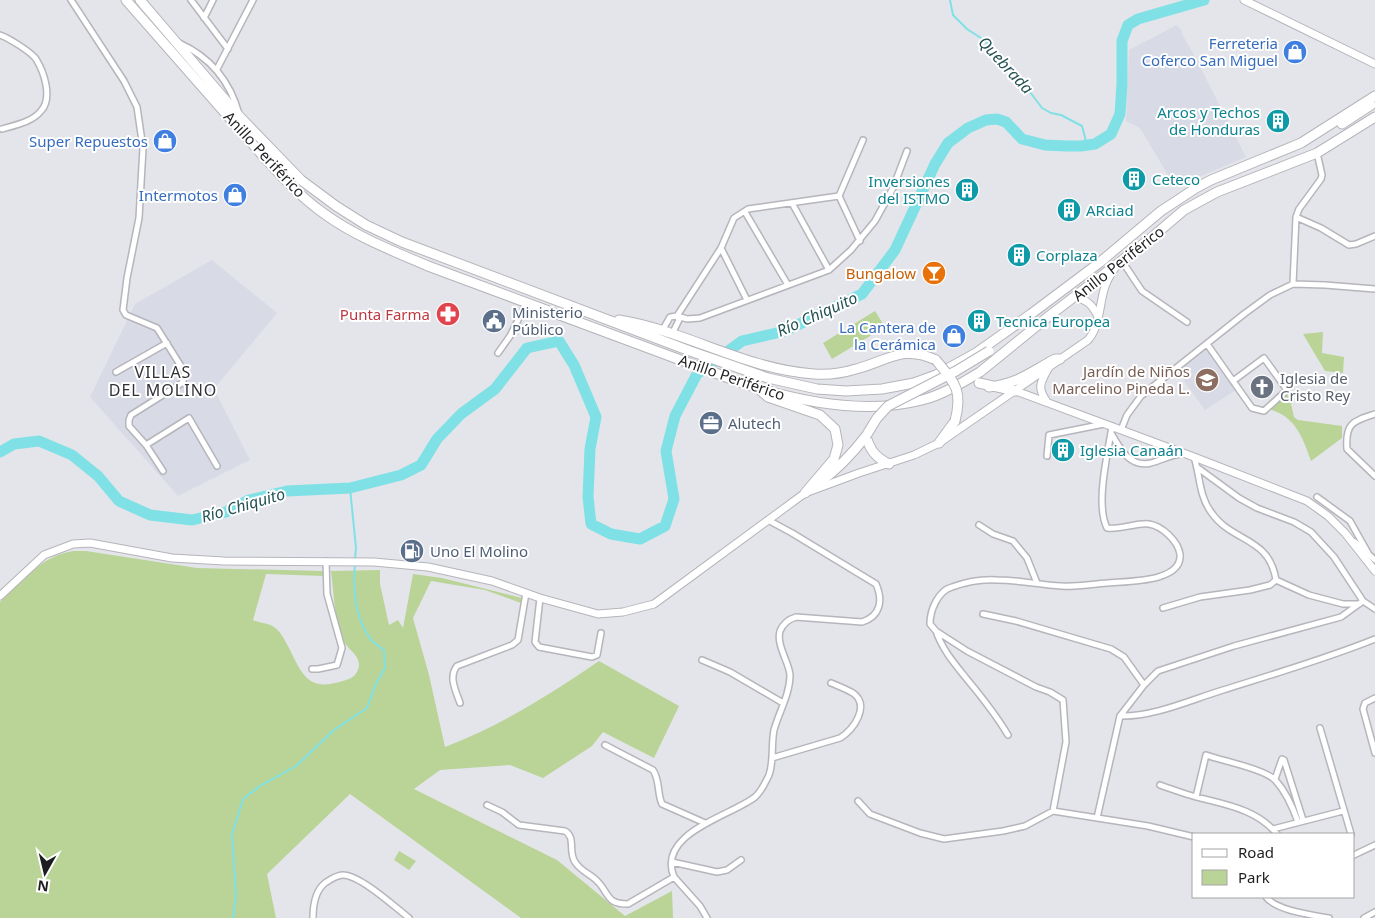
<svg xmlns="http://www.w3.org/2000/svg" width="1375" height="918" viewBox="0 0 1375 918" font-family="'Noto Sans',sans-serif">
  <style>
    .built { fill: #d8dae6 }
    .green { fill: #b9d496 }
    .lines { fill: none; stroke-linecap: round; stroke-linejoin: round }
    .stream { stroke: #7fe1e5; stroke-width: 2 }
    .river { stroke: #7fe1e5; stroke-width: 11 }
    .street-casing { stroke: #b5b5bb; stroke-width: 8 }
    .secondary-casing { stroke: #b5b5bb; stroke-width: 9 }
    .highway-casing { stroke: #b5b5bb; stroke-width: 11 }
    .street { stroke: #fff; stroke-width: 5 }
    .secondary { stroke: #fff; stroke-width: 7 }
    .highway { stroke: #fff; stroke-width: 9 }
    .highway-bridge-casing { stroke: #b5b5bb; stroke-width: 11; stroke-linecap: butt }
    .highway-bridge { stroke: #fff; stroke-width: 9 }
    .labels { text-anchor: middle; dominant-baseline: central; stroke-width: 4; stroke-linejoin: round; paint-order: stroke }
    .shop-label { font-size: 15px; fill: #366cbe; stroke: #fff; text-anchor: end }
    .culture-label { font-size: 15px; fill: #0d838f; stroke: #fff; text-anchor: start }
    .street-label { font-size: 15px; fill: #1d1e20; stroke: #fff }
    .food-label { font-size: 15px; fill: #c56008; stroke: #fff; text-anchor: end }
    .service-label { font-size: 15px; fill: #4e5e75; stroke: #fff; text-anchor: start }
    .health-label { font-size: 15px; fill: #be3a42; stroke: #fff; text-anchor: end }
    .education-label { font-size: 15px; fill: #785e54; stroke: #fff; text-anchor: end }
    .worship-label { font-size: 15px; fill: #5b616d; stroke: #fff; text-anchor: start }
    .water-label { font-size: 16px; font-style: italic; fill: #255254; stroke: #fff }
    .neighbourhood-label { font-size: 16px; letter-spacing: 1px; fill: #323236; stroke: #fff }
  </style>
  <rect width="100%" height="100%" fill="#e4e5ea"/>
  <path class="built" d="M1177 25 1181 30 1183 36 1194 55 1246 157 1175 187 1140 128 1126 121 1129 50Z
    M212 260 277 313 214 389 250 460 178 496 90 397 135 304Z
    M1207 346 1236 390 1205 410 1177 371Z"/>
  <path class="green" d="M875 311 885 327 832 359 823 343Z
    M1323 332 1322 353 1344 357 1343 373 1325 371 1303 334Z
    M1287 393 1290 399 1294 417 1298 420 1342 426V438L1311 461C1303 438 1295 415 1268 409Z
    M73 551H86L197 568 323 571 324 576 266 574 253 620C259 623 269 623 274 627 281 632 284 639 288 646 303 676 308 693 346 680 354 678 359 672 359 664 358 654 348 649 344 642 334 621 334 593 331 571L380 570V584L389 625 398 620 403 628 413 574 442 578 522 598 521 603 485 590 431 581 413 618 429 675 445 747C500 726 551 694 599 661L679 706 654 758 603 732 592 746 543 778 510 765 440 770 414 789 557 860 625 916 672 891 673 918H521L350 794 267 874 276 918H0V602C22 581 41 556 73 551Z
    M399 851 416 861 409 870 394 860Z"/>
  <g class="lines">
    <path class="stream" d="M950 0 953 15 967 29 984 40 1027 84 1030 92 1042 108 1051 113 1061 115 1082 126 1087 145
      M350 488 356 548 355 559
      M233 918 236 896 232 835 243 799 260 786 296 766 334 730 367 708 375 686 385 668 384 650C379 646 372 642 369 637 354 614 353 589 355 563"/>
    <path class="river" d="M0 452 14 444 39 441 72 455 98 476 119 501 150 515 192 520 226 512 249 500 287 491 350 488 401 475 421 465 437 439 461 414 495 389 527 348 559 341 574 365 596 417 590 449 588 497 591 524 611 534 640 539 665 526 674 499 666 451 675 416 697 374 742 341 785 331 862 294 895 250 935 164 948 143 968 128 986 120 997 119 1006 122 1022 139 1045 145 1066 146H1081L1095 144 1111 134 1120 114 1122 84V41L1128 25 1138 19 1204 0"/>
    <g class="street-casing">
      <path id="street" d="M71 0 124 81 137 107 143 148 139 218 127 278 123 310 126 315 157 328 184 371 185 376 182 383 131 415 129 420V426L146 445 163 471
        M191 0 228 49
        M204 18 213 0
        M0 35C9 38 31 52 36 59 44 72 53 98 41 111 32 122 16 125 2 129
        M179 43C210 57 230 81 239 114
        M217 69 253 0
        M839 196 860 241
        M792 203 829 270
        M745 212 788 285
        M1296 217 1321 228 1349 245 1356 244 1375 236
        M721 248 747 300
        M1122 261 1142 291 1187 322
        M1293 284 1296 217 1299 209 1321 179 1322 175 1317 153
        M662 331 670 317 677 316 687 319 700 318 829 270 851 250 875 221 893 188 907 151
        M672 334 679 320 677 316 721 248 734 218 748 209 839 196 863 140
        M1207 344 1252 408 1264 411 1287 390 1264 358 1233 381
        M498 353 510 336 527 302
        M116 372 167 343
        M1375 414C1353 421 1345 423 1347 449L1375 476
        M1121 430 1127 415 1141 396 1244 314 1270 295 1293 284 1325 285 1375 289
        M1111 433C1120 449 1130 468 1151 463 1162 460 1170 455 1181 454
        M146 445 189 418 217 466
        M1047 456 1049 435 1104 424
        M1194 457C1200 475 1199 496 1211 512 1232 543 1269 536 1276 580L1309 595 1343 604H1359
        M1198 468 1239 498 1257 508 1294 522 1311 532 1334 557 1363 601 1375 609
        M1317 497 1350 521 1368 553
        M979 525 993 534 1013 541 1027 558 1037 583
        M1355 542 1375 560
        M540 598 535 642 539 647 592 657 597 655 601 633
        M1163 608 1200 597 1250 590 1270 585 1276 580
        M983 614 1016 621 1111 649 1124 657 1144 685
        M936 631C942 649 954 663 966 678 981 696 996 715 1008 735
        M702 660 730 672 783 703
        M312 669H318L337 665 342 648 327 594 326 561
        M1375 698 1365 703 1363 709 1375 753
        M460 703C456 691 448 677 457 666L512 645 518 640 526 593
        M1120 716C1154 717 1190 700 1223 690 1274 674 1325 659 1375 639
        M1320 728 1351 834
        M605 745 653 770C660 780 657 793 662 804L705 823
        M772 758 840 738C853 730 871 706 853 693 846 689 838 686 831 683
        M1275 779 1282 759 1284 760 1303 820
        M1160 785C1168 788 1177 791 1186 794 1218 804 1254 806 1277 834
        M1196 797 1206 755C1222 761 1266 769 1276 781 1286 792 1293 808 1298 822
        M858 801 870 814 920 833 944 839 1003 831 1025 826 1053 811 1148 826 1194 837
        M487 805 502 812 519 825 565 831C576 837 568 852 575 862 581 872 592 874 599 883 604 888 607 897 613 901 618 904 623 904 628 904L674 877
        M1053 811 1066 742 1063 700 1050 692 1036 687 967 651 936 631 930 624C930 610 938 591 952 587 966 582 982 579 997 580 1019 580 1040 585 1061 586 1076 587 1092 584 1107 583 1125 581 1183 583 1180 554 1178 541 1162 526 1149 524 1138 522 1121 530 1107 528 1095 504 1108 453 1112 426
        M1097 818 1120 716 1144 685 1158 671 1234 646 1341 617 1363 601
        M1273 829 1343 811
        M1354 855 1375 845
        M672 862 717 872 727 870 741 860
        M1266 897C1277 911 1312 915 1329 918
        M313 918C313 906 315 891 325 883 331 879 335 876 342 875 359 874 395 907 409 918
        M707 918 700 906 674 877C656 833 731 816 755 797 762 791 765 783 769 775 774 761 771 745 774 730 779 712 790 694 790 675 789 662 776 645 780 631 783 624 789 619 796 617L862 622C881 616 883 600 876 584L792 533 768 520
        M1364 918 1375 912"/>
    </g>
    <g class="secondary-casing">
      <path id="secondary" d="M1244 0 1375 64
        M1075 297C1087 300 1093 305 1098 317
        M1016 391 1194 457 1307 501 1328 516 1345 533 1375 571
        M1047 402C1037 388 1040 383 1048 369
        M0 596 44 555 73 544 90 543 172 558 224 561 374 562 428 567 492 581 540 598 598 614 623 612 654 604 805 493 859 473 914 455 939 443 1088 340C1100 326 1099 307 1104 290 1106 282 1110 275 1115 268"/>
    </g>
    <g class="highway-casing">
      <path id="highway" d="M126 0C162 41 198 82 234 123 263 155 290 190 326 215 357 237 393 251 428 266L745 384C800 402 864 415 922 400 942 395 962 383 980 372L1049 316 1150 239 1184 210 1217 192 1317 153 1375 117
        M140 0 240 117 301 180 336 206 366 225 402 242 690 351 768 378 817 389 846 391 882 389 914 383 936 375 976 353 1031 314 1099 263 1161 211 1196 188 1211 180 1301 143 1375 96
        M1342 124 1371 105
        M619 320C687 331 744 369 814 374 828 375 843 373 856 369 887 361 903 344 936 360
        M979 383 1016 391
        M989 387C1017 384 1031 372 1055 359H1060
        M762 392 768 397 820 415 835 429 838 445 834 459 805 493
        M866 436C870 450 875 457 889 464
        M939 443 955 421
        M820 482C838 469 852 454 866 436"/>
    </g>
    <use href="#street" class="street"/>
    <use href="#secondary" class="secondary"/>
    <use href="#highway" class="highway"/>
    <g class="highway-bridge-casing">
      <path id="highway-bridge" d="M936 360C955 383 963 390 955 421
        M866 436 877 418 888 406 956 371 989 351"/>
    </g>
    <use href="#highway-bridge" class="highway-bridge"/>
  </g>
  <defs>
    <g id="shop-disc" transform="scale(1.25)"><circle r="9.5" fill="#3f7fe0" stroke="#fff"/><path d="M-5-2.5h2.3a2.7 3.5 0 0 1 5.4 0H5L5.5 6h-11ZM-1.5-2.5h3a1.5 2.3 0 0 0-3 0Z" fill="#fff"/></g>
    <g id="building-disc" transform="scale(1.25)"><circle r="9.5" fill="#0f9aa8" stroke="#fff"/><path d="M-4-6H4V6H1V3H-1V6H-4ZM-2.5-4.3h1.7v1.8h-1.7ZM.8-4.3h1.7v1.8H.8ZM-2.5-1h1.7V.8h-1.7ZM.8-1h1.7V.8H.8Z" fill="#fff"/></g>
    <g id="bar-disc" transform="scale(1.25)"><circle r="9.5" fill="#e8710a" stroke="#fff"/><path d="M-6-5H6L.8 .8V4.5H3.5V6h-7V4.5H-.8V.8Z" fill="#fff"/></g>
    <g id="pharmacy-disc" transform="scale(1.25)"><circle r="9.5" fill="#e0444e" stroke="#fff"/><path d="M-2-6h4v4h4v4h-4v4h-4v-4h-4v-4h4Z" fill="#fff"/></g>
    <g id="civic-disc" transform="scale(1.25)"><circle r="9.5" fill="#5c6f8a" stroke="#fff"/><path d="M-.6-6.5H3V-4.5H.6V-3L4-1V1h2V6H-6V1h2V-1L-.6-3ZM-1.2 2.5V6h2.4V2.5Z" fill="#fff"/></g>
    <g id="school-disc" transform="scale(1.25)"><circle r="9.5" fill="#8d6e63" stroke="#fff"/><path d="M0-5L7-2L0 1L-7-2ZM-4 1L0 2.5L4 1V4Q0 6-4 4Z" fill="#fff"/></g>
    <g id="church-disc" transform="scale(1.25)"><circle r="9.5" fill="#6b7280" stroke="#fff"/><path d="M-1.2-6h2.4v3.5h3.3v2.4h-3.3V6h-2.4V-.1h-3.3v-2.4h3.3Z" fill="#fff"/></g>
    <g id="office-disc" transform="scale(1.25)"><circle r="9.5" fill="#5c6f8a" stroke="#fff"/><path d="M-6-3h4V-5.5h4V-3h4V5H-6ZM-1-4.5V-3h2v-1.5ZM-6 0V1H6V0Z" fill="#fff"/></g>
    <g id="fuel-disc" transform="scale(1.25)"><circle r="9.5" fill="#5c6f8a" stroke="#fff"/><path d="M-5.5-6h7V0h2V4h1.3V-2.5L3-4.5l.8-.8L6-3V5H2.5V1h-1V6h-7ZM-4.2-4.7v3.2H.2V-4.7Z" fill="#fff"/></g>
  </defs>
  <g fill-rule="evenodd">
    <use href="#shop-disc" x="1295" y="52"/>
    <use href="#building-disc" x="1278" y="121"/>
    <use href="#shop-disc" x="165" y="141"/>
    <use href="#building-disc" x="1134" y="179"/>
    <use href="#building-disc" x="967" y="190"/>
    <use href="#shop-disc" x="235" y="195"/>
    <use href="#building-disc" x="1069" y="210"/>
    <use href="#building-disc" x="1019" y="255"/>
    <use href="#bar-disc" x="934" y="273"/>
    <use href="#pharmacy-disc" x="448" y="314"/>
    <use href="#civic-disc" x="494" y="321"/>
    <use href="#building-disc" x="979" y="321"/>
    <use href="#shop-disc" x="954" y="336"/>
    <use href="#school-disc" x="1207" y="380"/>
    <use href="#church-disc" x="1262" y="387"/>
    <use href="#office-disc" x="711" y="423"/>
    <use href="#building-disc" x="1063" y="450"/>
    <use href="#fuel-disc" x="412" y="551"/>
  </g>
  <g class="labels">
    <g class="shop-label">
      <text x="1278" y="43">Ferreteria<tspan x="1278" dy="17">Coferco San Miguel</tspan></text>
      <text x="148" y="141">Super Repuestos</text>
      <text x="218" y="195">Intermotos</text>
      <text x="936" y="327">La Cantera de<tspan x="936" dy="17">la Cerámica</tspan></text>
    </g>
    <g class="culture-label">
      <text x="1260" y="112" text-anchor="end">Arcos y Techos<tspan x="1260" dy="17">de Honduras</tspan></text>
      <text x="1152" y="179">Ceteco</text>
      <text x="950" y="181" text-anchor="end">Inversiones<tspan x="950" dy="17">del ISTMO</tspan></text>
      <text x="1086" y="210">ARciad</text>
      <text x="1036" y="255">Corplaza</text>
      <text x="996" y="321">Tecnica Europea</text>
      <text x="1080" y="450">Iglesia Canaán</text>
    </g>
    <g class="street-label">
      <text transform="translate(265 154) rotate(47)">Anillo Periférico</text>
      <text transform="translate(1118 263) rotate(-38)">Anillo Periférico</text>
      <text transform="translate(732 377) rotate(19)">Anillo Periférico</text>
    </g>
    <g class="food-label">
      <text x="916" y="273">Bungalow</text>
    </g>
    <g class="service-label">
      <text x="512" y="312">Ministerio<tspan x="512" dy="17">Público</tspan></text>
      <text x="728" y="423">Alutech</text>
      <text x="430" y="551">Uno El Molino</text>
    </g>
    <g class="health-label">
      <text x="430" y="314">Punta Farma</text>
    </g>
    <g class="education-label">
      <text x="1190" y="371">Jardín de Niños<tspan x="1190" dy="17">Marcelino Pineda L.</tspan></text>
    </g>
    <g class="worship-label">
      <text x="1280" y="378">Iglesia de<tspan x="1280" dy="17">Cristo Rey</tspan></text>
    </g>
    <g class="water-label">
      <text transform="translate(1006 65) rotate(47)">Quebrada</text>
      <text transform="translate(817 314) rotate(-24)">Río Chiquito</text>
      <text transform="translate(243 505) rotate(-16)">Río Chiquito</text>
    </g>
    <g class="neighbourhood-label">
      <text x="163" y="372">VILLAS<tspan x="163" dy="18">DEL MOLINO</tspan></text>
    </g>
  </g>
  <rect x="1192" y="833" width="162" height="65" fill="#ffffff" stroke="#a5a5a6"/>
  <rect x="1202" y="849" width="25" height="8" fill="#ffffff" stroke="#a5a5a6"/>
  <text x="1238" y="858" font-size="15" fill="#1d1e20">Road</text>
  <rect x="1202" y="870" width="25" height="15" fill="#b9d496" stroke="#a5a5a6"/>
  <text x="1238" y="883" font-size="15" fill="#1d1e20">Park</text>
  <g transform="translate(45 873) rotate(188)" stroke="#ffffff" stroke-width="4" paint-order="stroke">
  <path d="M0-4L9 19L0 12L-9 19Z" fill="#1d1e20"/>
  <text y="-8" font-size="14" font-weight="bold" text-anchor="middle" fill="#1d1e20">N</text>
  </g>
</svg>
